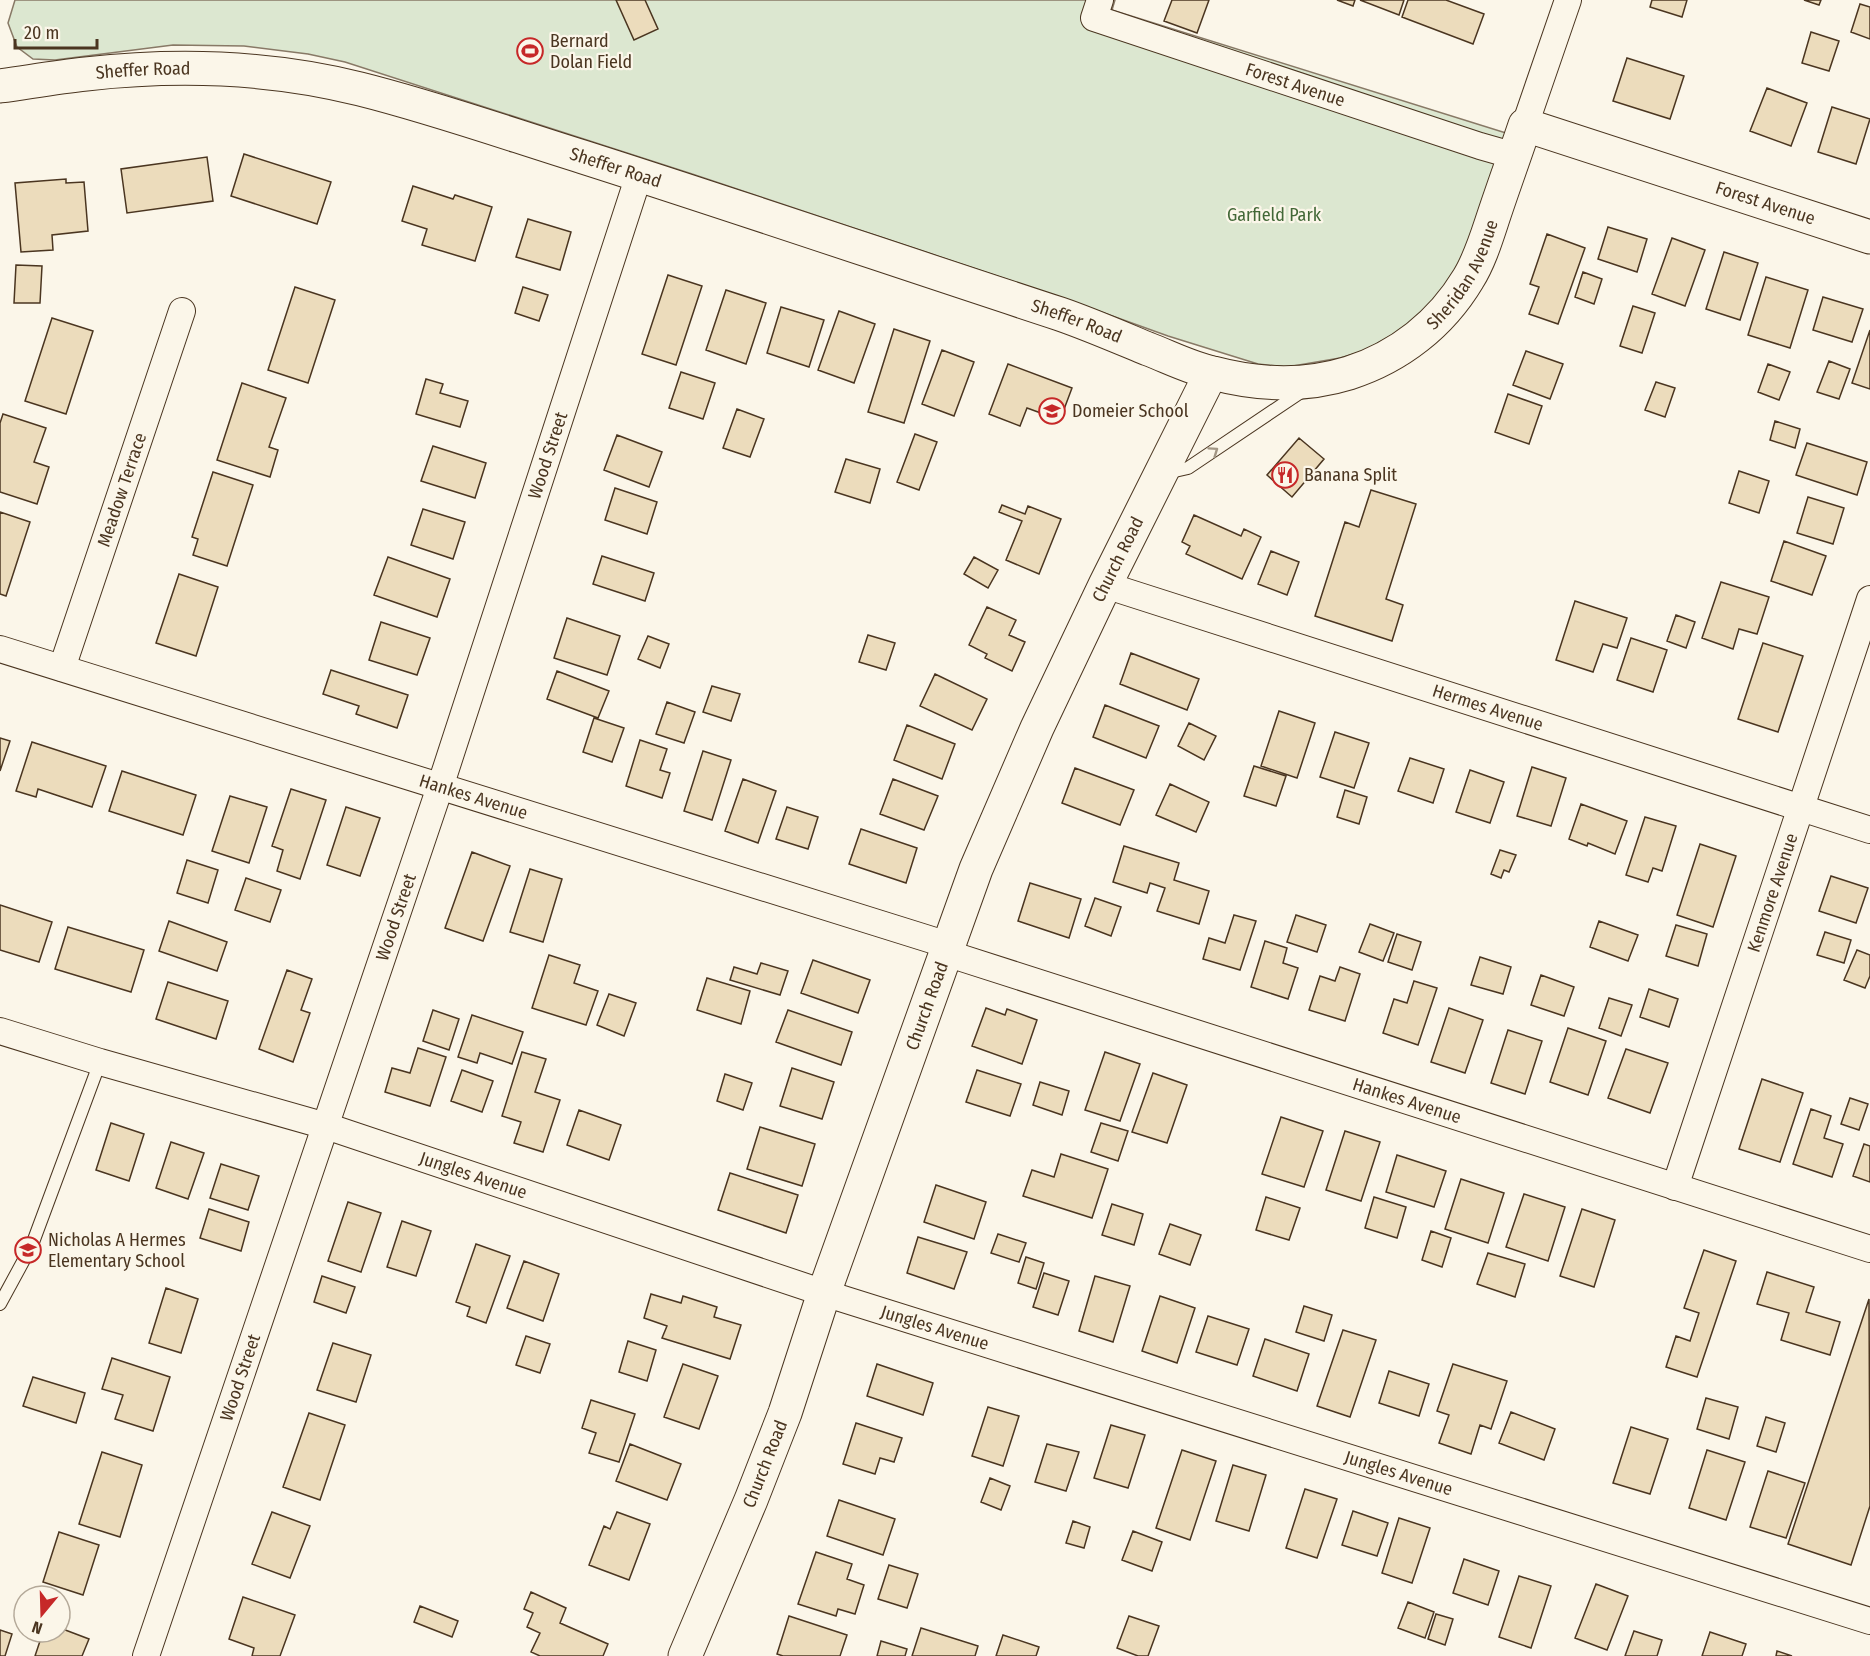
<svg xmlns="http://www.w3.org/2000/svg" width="1870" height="1656" viewBox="0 0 1870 1656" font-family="'Fira Sans Condensed',sans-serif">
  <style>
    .green { fill: #dce7d0; stroke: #887966; stroke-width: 1.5 }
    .building { fill: #ecdcbc; stroke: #4a3520; stroke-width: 1.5 }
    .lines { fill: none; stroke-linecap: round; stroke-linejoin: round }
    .lane-casing { stroke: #4a3520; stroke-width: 14 }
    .street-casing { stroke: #4a3520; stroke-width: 28 }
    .secondary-casing { stroke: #4a3520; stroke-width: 35 }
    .lane { stroke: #fbf6e9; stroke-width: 12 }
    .street { stroke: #fbf6e9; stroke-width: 26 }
    .secondary { stroke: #fbf6e9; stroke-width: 33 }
    .oneway { stroke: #a29684 }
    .labels { text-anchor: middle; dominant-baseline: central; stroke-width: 4.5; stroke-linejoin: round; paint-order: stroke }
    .poi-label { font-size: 18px; fill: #4a3520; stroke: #fbf6e9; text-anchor: start }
    .street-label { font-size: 18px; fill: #4a3520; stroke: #fbf6e9 }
    .park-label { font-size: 18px; fill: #436837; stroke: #fbf6e9 }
  </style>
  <rect width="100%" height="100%" fill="#fbf6e9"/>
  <path class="green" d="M15 0H1115L1112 10 1506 133 1464 256 1437 300 1408 326 1364 351 1340 358 1287 367 1258 364 1168 336 1051 294 692 174 345 62 308 54 244 46 173 45 55 60 33 59 17 47 8 23Z"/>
  <path class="building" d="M616 0H645L658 29 634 40Z
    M1172 0H1209L1197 33 1164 21Z
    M1337 0H1355L1353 6Z
    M1360 0H1404L1399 15Z
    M1408 0H1446L1484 14 1473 44 1402 17Z
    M1652 0H1687L1682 17 1650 7Z
    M1804 0H1821L1819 5Z
    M1860 4 1870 7V39L1851 32Z
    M1811 32 1839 41 1829 71 1802 63Z
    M1627 58 1684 76 1670 119 1613 101Z
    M1767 88 1807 103 1791 146 1750 131Z
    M1832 107 1870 119 1856 164 1818 152Z
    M244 154 331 182 317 224 231 196Z
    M207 157 213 201 127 213 121 169Z
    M66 179V183L84 182 88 231 52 235 53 250 21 252 15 183Z
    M413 186 453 199 455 195 492 207 475 261 422 245 427 229 402 221Z
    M528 219 571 232 560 270 516 257Z
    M1608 227 1647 239 1637 272 1598 259Z
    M1547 234 1585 248 1558 324 1529 314 1539 287 1530 284Z
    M1672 238 1705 250 1685 306 1652 294Z
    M1724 252 1758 263 1740 320 1706 309Z
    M16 265 42 266 40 303H14Z
    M1583 272 1602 279 1594 304 1575 297Z
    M668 275 702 286 676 365 642 354Z
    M1766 277 1808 290 1790 348 1748 335Z
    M295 287 335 300 308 383 268 370Z
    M523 287 548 295 539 321 515 313Z
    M726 290 766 303 746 364 706 350Z
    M1823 297 1863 309 1852 342 1813 330Z
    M1633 306 1655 313 1642 353 1620 346Z
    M781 307 824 320 809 367 767 353Z
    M839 311 875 324 854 383 818 370Z
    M52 318 93 331 66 414 25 401Z
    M894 329 930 341 904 423 868 412Z
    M1870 330V389L1852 383Z
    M942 350 974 362 954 416 922 404Z
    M1526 351 1563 364 1550 399 1513 385Z
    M1829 361 1850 369 1839 399 1817 392Z
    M1008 364 1072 388 1060 420 1027 408 1020 426 989 414Z
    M1768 364 1790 372 1779 400 1758 392Z
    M681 372 715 383 703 419 669 408Z
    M426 379 443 384 440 393 468 401 460 427 416 414Z
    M1656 382 1675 388 1665 417 1645 410Z
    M242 383 286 398 269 447 278 450 270 477 217 460Z
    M1508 394 1542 406 1529 444 1495 432Z
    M737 409 764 419 750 457 723 448Z
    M3 414 46 428 34 462 49 467 37 504 0 492V423Z
    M1775 421 1800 429 1795 448 1770 440Z
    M915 434 937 442 919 490 897 482Z
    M617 435 662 452 649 487 604 470Z
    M1299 438 1324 459 1292 497 1267 475Z
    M1807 443 1867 462 1857 495 1796 475Z
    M433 446 486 463 475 498 421 481Z
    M846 459 880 469 870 503 835 492Z
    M1739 471 1769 481 1759 513 1729 503Z
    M213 472 253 485 227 566 193 555 198 539 192 537Z
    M615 488 657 502 647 534 605 520Z
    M1371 490 1416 504 1386 599 1403 605 1392 641 1315 616 1345 522 1359 527Z
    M1808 497 1844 508 1833 544 1797 533Z
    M1002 505 1025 514 1028 506 1061 519 1039 574 1006 560 1022 521 999 512Z
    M423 509 465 522 453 559 411 545Z
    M0 512 30 522 6 596 0 594Z
    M1194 515 1241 536 1244 529 1261 537 1242 579 1186 554 1190 546 1182 542Z
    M1784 541 1826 556 1812 595 1771 581Z
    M1271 551 1299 562 1287 595 1258 584Z
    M602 556 654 573 645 601 593 584Z
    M388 557 450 579 437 617 374 595Z
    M974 557 998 570 988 588 964 574Z
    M179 574 218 587 196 656 156 643Z
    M1721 582 1769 597 1757 634 1739 629 1733 649 1702 638Z
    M1575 601 1627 618 1617 648 1603 644 1593 672 1556 660Z
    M987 607 1016 620 1009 635 1025 642 1012 671 985 658 987 654 969 645Z
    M1676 615 1695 622 1686 648 1667 641Z
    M567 618 620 636 607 675 554 658Z
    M381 622 430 638 417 675 369 660Z
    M868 635 895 643 886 670 859 662Z
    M648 636 669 644 660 668 638 659Z
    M1631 638 1667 650 1653 692 1617 680Z
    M1763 643 1803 656 1778 732 1738 719Z
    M1131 653 1199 679 1187 710 1120 684Z
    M331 670 408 695 397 728 356 714 359 706 323 694Z
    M557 671 609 691 598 718 547 699Z
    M935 674 987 699 972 730 920 706Z
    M712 686 740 694 731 721 703 712Z
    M667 702 695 712 684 743 656 734Z
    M1105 705 1159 726 1146 758 1093 737Z
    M1279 711 1315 723 1297 778 1261 766Z
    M594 718 624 728 612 762 583 752Z
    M1189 723 1216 736 1204 760 1178 746Z
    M907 725 955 744 942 779 894 760Z
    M1335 732 1369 743 1354 788 1320 777Z
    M0 738 10 741 0 771Z
    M640 740 667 749 660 770 670 773 662 798 626 786Z
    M32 742 106 766 92 807 38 789 36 797 16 791Z
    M703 751 731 760 712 820 684 811Z
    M1410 758 1444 769 1433 803 1398 791Z
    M1254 766 1286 776 1276 806 1244 796Z
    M1532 767 1566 778 1551 826 1517 816Z
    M1075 768 1134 790 1120 825 1062 803Z
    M1470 770 1504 782 1490 823 1456 812Z
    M122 771 196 795 183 835 109 811Z
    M743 779 776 791 758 843 725 831Z
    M893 779 938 796 924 830 880 814Z
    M1170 784 1209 802 1196 832 1156 815Z
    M291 789 326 800 300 879 277 871 283 850 272 846Z
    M1345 790 1367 797 1359 824 1337 817Z
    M230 796 267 807 249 863 212 851Z
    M1581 804 1627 821 1615 854 1588 843 1587 846 1569 839Z
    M346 807 380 818 360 876 327 865Z
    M787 807 818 817 808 849 776 839Z
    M1645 817 1676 826 1662 871 1653 868 1648 882 1626 875Z
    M861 829 917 848 906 883 849 864Z
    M1700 844 1736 856 1713 927 1677 915Z
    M1124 846 1179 863 1174 880 1209 891 1199 924 1157 911 1165 888 1150 883 1147 893 1113 882Z
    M1500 850 1516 855 1509 872 1504 870 1501 878 1491 874Z
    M472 852 510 866 483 941 445 928Z
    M187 860 218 870 208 903 177 893Z
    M530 869 562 879 543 942 510 932Z
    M1831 876 1868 888 1856 923 1819 911Z
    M246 878 281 890 270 922 235 910Z
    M1030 883 1081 899 1069 938 1018 921Z
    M1095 898 1121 907 1111 936 1085 926Z
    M0 905 52 922 39 962 0 950Z
    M1234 915 1256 921 1240 970 1203 959 1209 938 1225 943Z
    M1296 915 1326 925 1317 952 1287 942Z
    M169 921 227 942 217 971 159 951Z
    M1599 921 1638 935 1628 961 1590 947Z
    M1370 924 1394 933 1383 961 1359 952Z
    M1676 925 1707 934 1698 966 1666 956Z
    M68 927 144 950 131 992 55 969Z
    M1825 932 1851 940 1844 963 1817 955Z
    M1397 934 1421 942 1412 970 1388 962Z
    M1265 941 1287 948 1283 963 1298 968 1288 999 1251 987Z
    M1857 950 1870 955V976L1865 988 1844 980Z
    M549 955 580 965 574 983 598 991 586 1025 532 1008Z
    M1480 957 1511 967 1503 994 1471 985Z
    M813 960 870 980 858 1013 801 993Z
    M761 963 788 971 780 995 730 980 734 967 757 974Z
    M1340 967 1360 974 1345 1021 1309 1010 1320 976 1335 981Z
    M287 970 312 979 301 1010 310 1013 293 1062 259 1049Z
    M1541 975 1574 987 1564 1016 1531 1005Z
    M707 978 750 991 741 1024 697 1010Z
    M1414 981 1437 988 1418 1045 1383 1033 1394 999 1407 1003Z
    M168 982 228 1001 216 1039 156 1019Z
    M1649 989 1678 999 1669 1027 1640 1017Z
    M609 994 636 1003 624 1036 597 1025Z
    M1609 998 1632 1005 1621 1036 1599 1028Z
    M986 1008 1005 1015 1007 1009 1037 1020 1022 1064 972 1046Z
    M1449 1008 1483 1020 1465 1073 1431 1062Z
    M433 1010 459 1019 449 1050 423 1041Z
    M788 1010 852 1032 841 1065 776 1042Z
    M472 1015 523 1032 512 1064 480 1053 477 1063 458 1057Z
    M1568 1028 1606 1041 1588 1095 1550 1082Z
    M1508 1030 1542 1041 1525 1094 1491 1083Z
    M418 1048 446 1057 430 1106 385 1092 392 1068 410 1073Z
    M1626 1049 1668 1063 1650 1113 1608 1098Z
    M522 1052 546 1059 535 1092 560 1100 543 1152 514 1143 521 1122 502 1116Z
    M1105 1052 1140 1064 1120 1121 1085 1110Z
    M792 1068 834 1082 822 1119 780 1106Z
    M462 1070 493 1081 482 1112 451 1101Z
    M977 1070 1021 1084 1010 1116 966 1102Z
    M1153 1073 1187 1085 1167 1143 1132 1132Z
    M725 1074 752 1083 743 1110 717 1101Z
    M1762 1079 1803 1093 1780 1162 1739 1149Z
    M1040 1082 1069 1091 1062 1115 1033 1105Z
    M1850 1098 1868 1104 1859 1130 1841 1124Z
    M1811 1109 1831 1116 1824 1138 1843 1144 1832 1177 1793 1164Z
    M579 1110 621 1125 609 1160 567 1145Z
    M1281 1117 1323 1131 1304 1187 1262 1174Z
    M111 1123 144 1134 129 1181 96 1170Z
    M1101 1123 1128 1131 1118 1161 1091 1152Z
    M760 1127 815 1144 802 1186 747 1169Z
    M1345 1131 1380 1142 1361 1201 1326 1190Z
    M171 1142 204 1153 188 1199 156 1188Z
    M1864 1144 1870 1146V1182L1853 1176Z
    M1061 1154 1108 1169 1092 1218 1023 1196 1032 1170 1054 1177Z
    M1397 1155 1446 1171 1434 1207 1386 1192Z
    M221 1164 259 1176 248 1210 210 1198Z
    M730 1173 798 1195 786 1233 718 1210Z
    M1461 1179 1504 1193 1488 1243 1445 1229Z
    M936 1185 986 1202 974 1239 924 1222Z
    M1524 1194 1565 1207 1548 1261 1506 1247Z
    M1266 1197 1300 1208 1289 1240 1256 1230Z
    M1374 1197 1406 1207 1397 1238 1365 1228Z
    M348 1202 381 1213 361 1272 328 1261Z
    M1112 1204 1143 1214 1134 1245 1102 1235Z
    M209 1209 249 1222 241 1251 200 1238Z
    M1582 1209 1615 1220 1594 1287 1560 1276Z
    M402 1221 431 1231 416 1276 387 1267Z
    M1170 1224 1201 1235 1190 1265 1159 1254Z
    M1431 1231 1451 1238 1442 1267 1422 1260Z
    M998 1234 1026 1243 1019 1262 991 1253Z
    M918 1237 967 1252 954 1289 907 1273Z
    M476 1244 510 1256 486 1323 467 1316 470 1307 456 1302Z
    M1704 1250 1736 1261 1697 1377 1666 1367 1676 1336 1690 1341 1699 1313 1684 1308Z
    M1488 1253 1525 1264 1515 1297 1477 1284Z
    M1026 1257 1044 1263 1036 1289 1018 1283Z
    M524 1261 559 1274 543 1321 507 1308Z
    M1767 1272 1814 1287 1806 1312 1840 1322 1830 1355 1781 1340 1789 1313 1757 1304Z
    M1044 1273 1069 1281 1058 1315 1033 1307Z
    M322 1276 355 1287 346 1313 314 1302Z
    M1095 1276 1130 1286 1113 1342 1079 1331Z
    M166 1288 198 1299 181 1353 149 1343Z
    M651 1294 681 1303 683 1296 717 1307 714 1317 741 1325 730 1359 662 1338 667 1326 644 1318Z
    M1160 1296 1195 1308 1177 1363 1142 1351Z
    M1869 1299 1870 1506 1851 1565 1788 1544Z
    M1304 1306 1332 1315 1324 1341 1296 1332Z
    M1208 1316 1249 1329 1237 1365 1196 1352Z
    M1343 1330 1376 1340 1350 1417 1317 1406Z
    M526 1336 550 1344 540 1373 516 1365Z
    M1265 1339 1309 1354 1297 1391 1253 1376Z
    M628 1341 656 1350 647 1381 619 1372Z
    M333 1343 371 1355 356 1402 317 1390Z
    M112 1358 170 1377 153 1431 115 1419 123 1395 102 1389Z
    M683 1364 718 1376 699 1429 664 1417Z
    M877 1364 933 1383 923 1415 867 1396Z
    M1453 1364 1507 1381 1491 1429 1480 1425 1471 1454 1439 1443 1449 1415 1437 1411Z
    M1389 1371 1429 1384 1419 1416 1379 1403Z
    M33 1377 85 1393 76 1423 23 1406Z
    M1706 1398 1738 1407 1729 1439 1697 1429Z
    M591 1400 635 1414 619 1462 589 1453 596 1433 582 1428Z
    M988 1407 1019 1416 1003 1466 972 1456Z
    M1511 1412 1555 1429 1544 1460 1499 1443Z
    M309 1413 345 1425 320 1500 283 1487Z
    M1766 1417 1785 1423 1776 1452 1757 1446Z
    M856 1423 902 1438 894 1462 880 1458 875 1474 843 1464Z
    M1111 1425 1145 1435 1128 1488 1094 1478Z
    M1631 1427 1668 1439 1650 1494 1613 1483Z
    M630 1444 681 1464 667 1500 616 1481Z
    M1047 1444 1079 1452 1066 1491 1035 1482Z
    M1182 1450 1216 1461 1190 1540 1156 1528Z
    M1707 1450 1745 1462 1726 1520 1689 1508Z
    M102 1452 142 1465 120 1537 79 1524Z
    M1233 1465 1266 1475 1249 1531 1216 1521Z
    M1768 1471 1805 1483 1786 1538 1750 1527Z
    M990 1478 1010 1486 1001 1510 981 1502Z
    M1305 1489 1337 1499 1317 1558 1286 1548Z
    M839 1500 895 1519 883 1555 827 1536Z
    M1353 1511 1388 1523 1377 1556 1342 1545Z
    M272 1512 310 1526 290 1578 252 1564Z
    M617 1512 650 1524 629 1580 589 1565 604 1526 610 1529Z
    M1399 1518 1430 1528 1412 1583 1382 1573Z
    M1073 1521 1090 1527 1084 1548 1066 1543Z
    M1133 1531 1162 1542 1152 1571 1122 1560Z
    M59 1532 99 1545 83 1595 43 1582Z
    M816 1552 852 1564 847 1579 864 1585 855 1614 838 1609 836 1616 798 1604Z
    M1464 1559 1499 1571 1488 1605 1453 1593Z
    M889 1565 918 1574 907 1608 878 1599Z
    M1519 1576 1551 1586 1531 1648 1499 1637Z
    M1596 1584 1628 1596 1607 1650 1575 1638Z
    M531 1592 566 1608 560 1623 608 1644 603 1656H540L531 1652 540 1633 527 1627 533 1613 524 1609Z
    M243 1597 295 1615 280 1656H252L254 1648 229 1639Z
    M1408 1602 1434 1612 1425 1638 1398 1628Z
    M420 1606 458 1621 452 1637 414 1622Z
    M1436 1614 1453 1619 1445 1645 1428 1639Z
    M789 1616 847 1635 840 1656H783L777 1654Z
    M1129 1616 1159 1626 1148 1656H1138L1117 1648Z
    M60 1628 89 1639 82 1656H35L43 1632H60Z
    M921 1628 978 1646 975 1656H912Z
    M0 1630 12 1634 5 1656H0Z
    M1634 1631 1662 1640 1657 1656H1625Z
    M1710 1632 1746 1644 1742 1656H1702Z
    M1003 1635 1039 1647 1036 1656H996Z
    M881 1641 907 1649 905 1656H877Z
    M1777 1651 1792 1656H1776Z"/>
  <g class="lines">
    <g class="lane-casing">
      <path id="lane" d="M1166 473 1188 468 1304 390
        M0 1304 32 1245 100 1062"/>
    </g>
    <g class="street-casing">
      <g id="street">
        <path id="s1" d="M1100 0 1094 18 1480 146 1515 156"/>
        <path d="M1525 125 1568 0"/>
        <path id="s2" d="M1105 585 1870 830"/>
        <path id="s3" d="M0 649 948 945"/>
        <path id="s4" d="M62 668 182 311"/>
        <path id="s5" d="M946 953 1870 1249"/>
        <path id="s6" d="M0 1031 100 1062 326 1126 824 1293 1870 1621"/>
        <path id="s7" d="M1675 1187 1870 599"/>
        <path id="s8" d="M146 1656 440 787 639 175"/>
      </g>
    </g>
    <g class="secondary-casing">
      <g id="secondary">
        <path id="s9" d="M0 86C29 82 57 77 86 74 176 64 272 67 360 89 436 108 509 134 583 157 743 208 901 262 1060 314 1089 324 1119 337 1148 349 1169 357 1190 368 1213 373 1258 385 1304 387 1349 373 1399 357 1441 324 1468 279 1480 260 1487 236 1494 215 1504 185 1515 155 1525 125L1870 237"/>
        <path id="s10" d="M685 1656 751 1500 785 1413 824 1293 976 869 1037 728 1105 585 1211 373"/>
      </g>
    </g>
    <use href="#lane" class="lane"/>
    <use href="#street" class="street"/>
    <use href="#secondary" class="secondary"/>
  </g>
  <defs><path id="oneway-chevron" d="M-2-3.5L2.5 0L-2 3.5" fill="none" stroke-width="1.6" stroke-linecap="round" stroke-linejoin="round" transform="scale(1.5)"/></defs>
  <use class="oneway" href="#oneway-chevron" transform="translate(1214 451) rotate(-35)"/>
  <defs>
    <g id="stadium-ring" transform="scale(1.35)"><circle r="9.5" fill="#fbf6e9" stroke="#c62828" stroke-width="1.5"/><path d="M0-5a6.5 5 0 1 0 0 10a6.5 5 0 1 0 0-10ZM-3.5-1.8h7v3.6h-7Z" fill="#c62828"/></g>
    <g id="school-ring" transform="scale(1.35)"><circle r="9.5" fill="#fbf6e9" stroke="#c62828" stroke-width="1.5"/><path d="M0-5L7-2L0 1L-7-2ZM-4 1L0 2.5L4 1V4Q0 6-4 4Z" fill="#c62828"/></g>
    <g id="restaurant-ring" transform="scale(1.35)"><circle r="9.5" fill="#fbf6e9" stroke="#c62828" stroke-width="1.5"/><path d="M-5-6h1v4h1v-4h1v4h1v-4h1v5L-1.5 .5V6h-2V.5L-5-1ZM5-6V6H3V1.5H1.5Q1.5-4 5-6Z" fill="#c62828"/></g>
  </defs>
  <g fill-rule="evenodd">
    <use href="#stadium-ring" x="530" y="51"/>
    <use href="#school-ring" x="1052" y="411"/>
    <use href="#restaurant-ring" x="1285" y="475"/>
    <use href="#school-ring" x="28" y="1250"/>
  </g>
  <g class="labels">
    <g class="poi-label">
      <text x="550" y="41">Bernard<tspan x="550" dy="21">Dolan Field</tspan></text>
      <text x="1072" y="411">Domeier School</text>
      <text x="1304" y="475">Banana Split</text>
      <text x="48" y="1240">Nicholas A Hermes<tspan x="48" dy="21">Elementary School</tspan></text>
    </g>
    <g class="street-label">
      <text stroke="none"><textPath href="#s9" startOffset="144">Sheffer Road</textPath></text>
      <text stroke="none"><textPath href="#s1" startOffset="231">Forest Avenue</textPath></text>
      <text stroke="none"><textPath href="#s9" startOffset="630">Sheffer Road</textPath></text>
      <text stroke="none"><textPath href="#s9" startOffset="1972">Forest Avenue</textPath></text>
      <text stroke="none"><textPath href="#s9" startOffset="1556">Sheridan Avenue</textPath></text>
      <text stroke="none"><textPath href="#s9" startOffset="1116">Sheffer Road</textPath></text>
      <text stroke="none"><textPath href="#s8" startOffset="1266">Wood Street</textPath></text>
      <text stroke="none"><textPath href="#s4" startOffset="188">Meadow Terrace</textPath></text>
      <text stroke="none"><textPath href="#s10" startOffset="1180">Church Road</textPath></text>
      <text stroke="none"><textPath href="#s2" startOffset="402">Hermes Avenue</textPath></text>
      <text stroke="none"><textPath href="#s3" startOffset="496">Hankes Avenue</textPath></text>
      <text stroke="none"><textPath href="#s7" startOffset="310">Kenmore Avenue</textPath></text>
      <text stroke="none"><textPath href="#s8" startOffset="780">Wood Street</textPath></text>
      <text stroke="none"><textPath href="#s10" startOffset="694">Church Road</textPath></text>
      <text stroke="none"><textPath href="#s5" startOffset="484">Hankes Avenue</textPath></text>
      <text stroke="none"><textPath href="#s6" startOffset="495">Jungles Avenue</textPath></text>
      <text stroke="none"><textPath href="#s6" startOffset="981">Jungles Avenue</textPath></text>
      <text stroke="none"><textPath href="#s8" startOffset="294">Wood Street</textPath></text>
      <text stroke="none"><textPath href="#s10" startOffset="208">Church Road</textPath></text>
      <text stroke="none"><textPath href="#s6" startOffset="1467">Jungles Avenue</textPath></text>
    </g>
    <g class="park-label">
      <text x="1274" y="215">Garfield Park</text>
    </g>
  </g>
  <g transform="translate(42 1614) rotate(199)"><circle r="28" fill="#fbf6e9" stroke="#b4a999" stroke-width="1.5"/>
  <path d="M0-4.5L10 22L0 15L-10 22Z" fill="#c62828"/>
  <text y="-9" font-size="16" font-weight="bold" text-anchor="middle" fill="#4a3520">N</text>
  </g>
  <path d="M15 39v9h82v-9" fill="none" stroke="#4a3520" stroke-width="3"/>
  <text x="24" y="39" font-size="18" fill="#4a3520" stroke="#fbf6e9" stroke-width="4.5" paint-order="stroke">20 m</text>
</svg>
